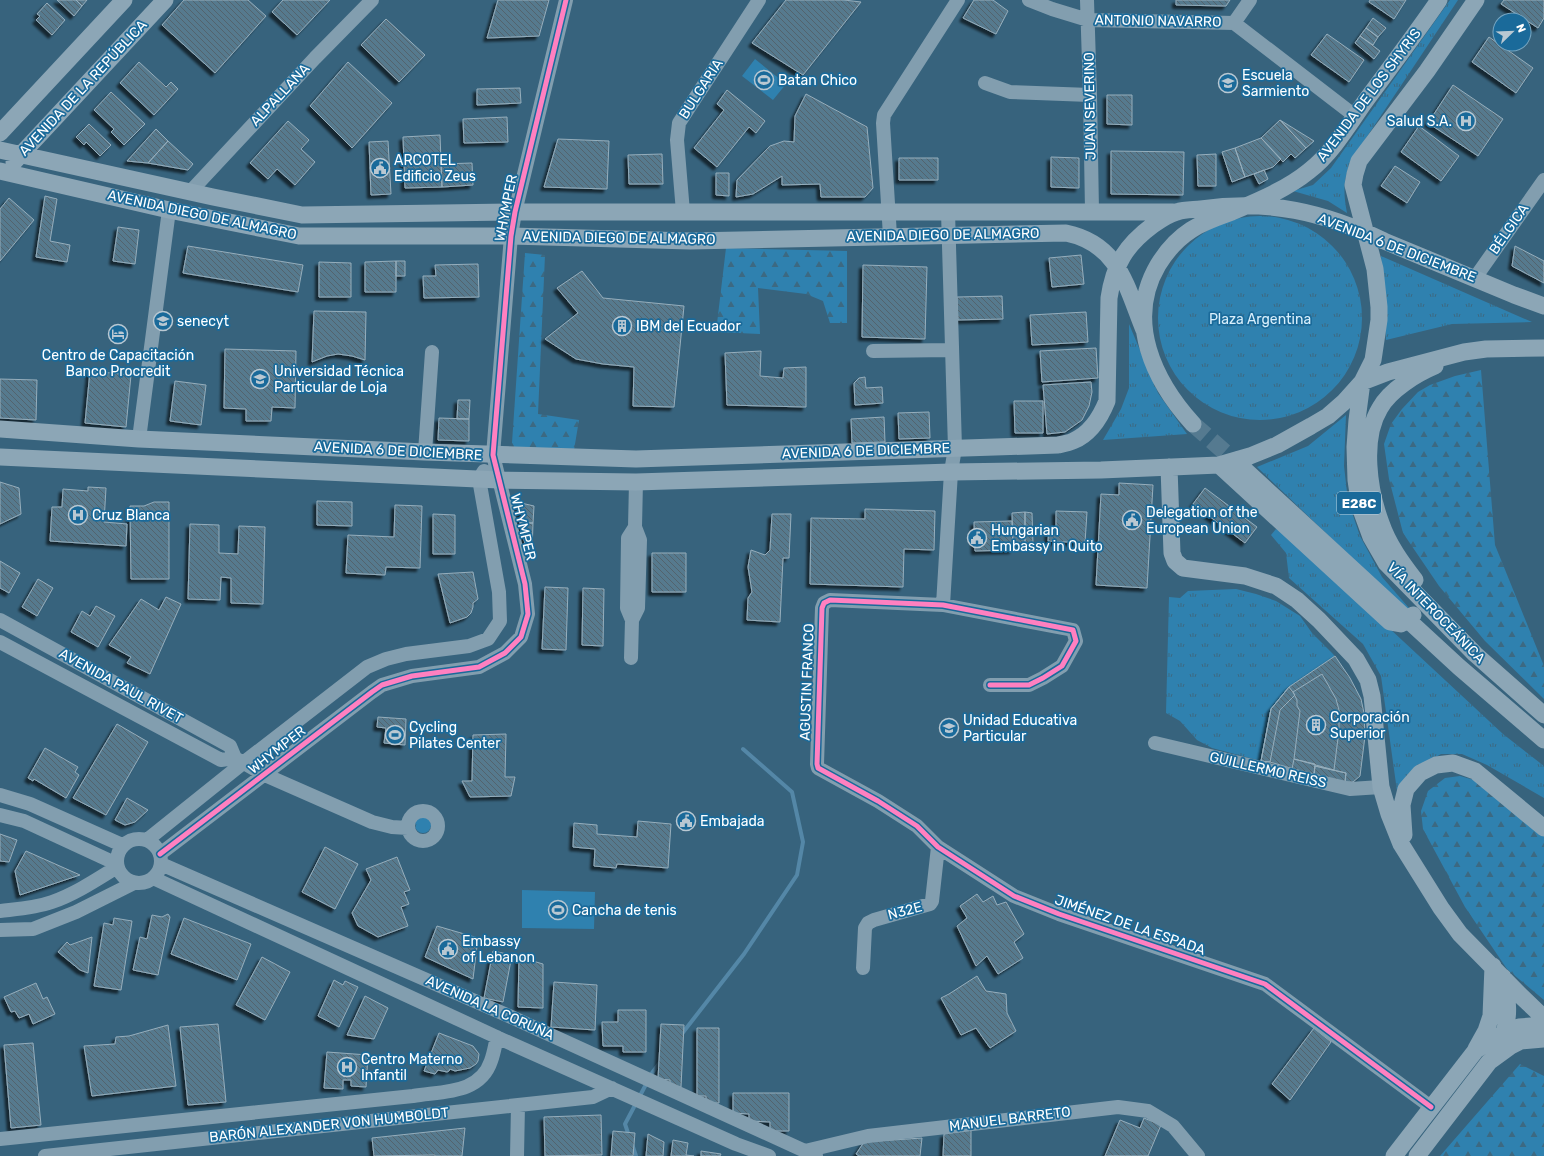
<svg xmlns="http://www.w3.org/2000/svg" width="1544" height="1156" viewBox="0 0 1544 1156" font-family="Rubik,sans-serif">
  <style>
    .grass { fill: url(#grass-tufts) }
    .forest { fill: url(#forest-firs) }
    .pitch { fill: #2f81af }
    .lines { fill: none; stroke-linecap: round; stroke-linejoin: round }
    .stream { stroke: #5487a7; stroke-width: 4 }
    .building { fill: url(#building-back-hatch); stroke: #96aebc; filter: url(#shadow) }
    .major-tunnel { stroke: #557a90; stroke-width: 17; stroke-dasharray: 17 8; stroke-linecap: butt }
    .minor { stroke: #829eaf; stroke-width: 14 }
    .major { stroke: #8ca6b6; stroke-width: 17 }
    .cycleway-casing { stroke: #1a6a9a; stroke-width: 8 }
    .cycleway { stroke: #ff80c0; stroke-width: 5 }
    .labels { text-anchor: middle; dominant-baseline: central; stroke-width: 3.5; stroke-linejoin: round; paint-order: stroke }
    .shield { fill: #1a6a9a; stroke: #bad2e1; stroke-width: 1 }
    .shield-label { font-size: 13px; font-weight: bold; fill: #fff }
    .street-label { font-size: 14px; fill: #fff; stroke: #1a6a9a }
    .poi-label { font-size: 14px; fill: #fff; stroke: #1a6a9a; text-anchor: start }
    .park-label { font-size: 14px; fill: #d8effc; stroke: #1a6a9a }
  </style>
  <defs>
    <pattern id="grass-tufts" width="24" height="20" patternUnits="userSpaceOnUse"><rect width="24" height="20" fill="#2f81af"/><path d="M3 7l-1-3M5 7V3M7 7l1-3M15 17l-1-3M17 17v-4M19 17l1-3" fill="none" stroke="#3c6982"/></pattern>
    <pattern id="forest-firs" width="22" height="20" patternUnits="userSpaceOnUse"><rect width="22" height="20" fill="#2f81af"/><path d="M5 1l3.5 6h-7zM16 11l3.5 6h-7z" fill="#3c6982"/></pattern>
    <pattern id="building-back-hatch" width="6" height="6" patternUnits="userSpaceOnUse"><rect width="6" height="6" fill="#577a8e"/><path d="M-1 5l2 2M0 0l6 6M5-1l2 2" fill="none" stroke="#52636d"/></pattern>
    <filter id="shadow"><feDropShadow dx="-3.5" dy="3.5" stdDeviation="1" flood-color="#0009"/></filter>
  </defs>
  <rect width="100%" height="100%" fill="#37637d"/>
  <path class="grass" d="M1450 0H1458L1352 159C1343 179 1343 192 1347 213L1328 201 1293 191 1313 185 1331 168Z
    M1158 318a102 102 0 1 1 204 0a102 102 0 1 1-204 0Z
    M1381 256 1532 322 1452 324 1386 340Z
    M1129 324 1158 393 1187 434 1103 440 1121 409 1129 388Z
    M1346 415 1344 466 1348 501 1360 536 1382 577 1409 608H1404L1257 467 1308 446Z
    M1276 529 1289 535 1503 734 1544 766V798L1487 765 1462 754H1441L1424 764 1398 798 1381 676 1363 644 1289 578 1286 553 1271 535Z
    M1236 589 1256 594 1276 601 1300 616 1312 633 1335 656 1289 687 1271 709 1261 761 1212 748 1197 740 1180 721 1166 713 1169 597 1180 598 1188 591Z
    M415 825a8 8 0 1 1 16 0a8 8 0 1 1-16 0Z"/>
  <path class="forest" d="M726 248 847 251V323H830L823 301 806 294 758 288 760 334 716 332Z
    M525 253 545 255 538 414 579 420 574 450 516 451 512 443Z
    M1481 370 1495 545 1544 666V699L1485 641 1439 586 1403 533 1389 479 1384 444 1391 424 1402 409 1418 392 1430 385 1455 376Z
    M1460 776 1474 780 1544 834V1000L1507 969 1465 907 1423 829 1421 811 1428 791 1445 778Z
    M1520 1064 1544 1076V1156H1440Z"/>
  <path class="pitch" d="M755 59 786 84 773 100 742 76Z
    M522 890 595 892 594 929 522 928Z"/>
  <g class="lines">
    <path class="stream" d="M681 1035 744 954 797 875 803 842 792 792 743 749
      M629 1136 625 1124 652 1073 661 1061
      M632 1144 636 1156"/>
  </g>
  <path class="building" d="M57 0H76L82 6 74 16Z
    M76 0H87L82 6Z
    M184 0H248L266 16 215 73 162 25Z
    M283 0H330L297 35 272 12Z
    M498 0H549L539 36 487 38Z
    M786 0H844L861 2 803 75 752 43Z
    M974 0H993L1008 11 996 34 963 18Z
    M1176 0H1230L1226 6 1176 5Z
    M1370 0H1406L1394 19 1369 2Z
    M1504 0H1544V18L1538 28 1501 4Z
    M47 3 65 20 52 35 36 20 40 16 37 14Z
    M1373 18 1386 28 1378 37 1366 28Z
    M386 19 425 55 399 82 361 45Z
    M1366 28 1378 37 1373 45 1360 36Z
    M1327 34 1364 60 1349 82 1311 55Z
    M1360 36 1380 51 1374 59 1355 43Z
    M1489 37 1533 68 1516 93 1472 62Z
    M139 62 166 87 171 82 178 89 154 115 120 83Z
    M348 62 392 103 352 148 310 106Z
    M1453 85 1503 119 1478 156 1428 123Z
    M520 88 521 103 477 105V89Z
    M727 90 765 121 756 133 749 127 717 167 694 148 724 110 717 104Z
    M111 92 145 124 124 145 111 132 114 129 94 110Z
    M806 94 867 127 873 188 865 197H821L820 184 782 185V176L753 194 736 197 737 180 770 146 784 141 794 142 795 116Z
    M1107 95H1132V125L1107 124Z
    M507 117 508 142 464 143 463 119Z
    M1280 120 1314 141 1306 148Z
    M1280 120 1306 148 1295 158 1291 154 1283 162 1261 138Z
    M288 121 309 140 301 149 315 162 295 185 277 169 268 179 250 163Z
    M89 124 111 145 100 156 86 142 84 145 76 137Z
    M1419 126 1459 156 1441 181 1401 152Z
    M156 129 168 141 148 163 127 161Z
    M440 135 442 187 405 188 403 137Z
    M1261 138 1281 159 1273 167 1245 177 1235 148Z
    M558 139 609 141 607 189 544 187Z
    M168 141 193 164 188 170 148 163Z
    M388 141 391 194 371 195 369 142Z
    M1235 148 1245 177 1232 182 1222 152Z
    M1111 151 1184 152 1183 195 1111 194Z
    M662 154 663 184H629L628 155Z
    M1216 154V186H1198L1197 155Z
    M1051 157 1079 158V188L1051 187Z
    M899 158H938V180H899Z
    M472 163 473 185 442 187 441 164Z
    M1395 166 1420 182 1407 203 1381 186Z
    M1264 170 1268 179 1259 184 1254 174Z
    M716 173H729V196L716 195Z
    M45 196 57 199 50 241 70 245 67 262 36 257Z
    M9 198 34 220 0 261V209Z
    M118 227 139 230 135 264 113 261Z
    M188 246 303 265 298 292 183 273Z
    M1515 246 1544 261V283L1512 266Z
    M1081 255 1084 284 1052 287 1049 258Z
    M396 261V292H365V262Z
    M396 261H405V276H396Z
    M319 262 351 263V297H319Z
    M478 264 479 297 424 298 423 276H436L435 265Z
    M863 265 927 267 925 339 862 337Z
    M582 271 603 298 684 306 674 407 633 406 634 367 603 364 576 359 545 339 578 313 557 288Z
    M1002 296 1003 319 958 320 957 297Z
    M314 311 366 312 365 360 352 356 338 354 327 356 312 362Z
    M1086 312 1088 342 1032 345 1030 315Z
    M1096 348 1098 378 1042 382 1040 351Z
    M225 349 296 351 295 408 272 407 271 421H246V409L224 408Z
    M761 351 760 376 783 378 784 368 806 367V407L727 405 725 353Z
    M90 371 131 375 126 427 85 423Z
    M865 377 866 388 882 387 883 403 855 405 854 383 859 378Z
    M0 379 37 380 36 420 0 418Z
    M175 381 206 385 201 425 170 421Z
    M1091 382 1092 392 1089 406 1082 420 1065 432 1047 434 1043 385Z
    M458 400H470L469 419H457Z
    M1014 401H1043V433H1015Z
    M929 412 930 438 899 439 898 413Z
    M884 417 885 442 852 443 851 419Z
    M439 418 469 419V441L438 440Z
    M0 482 19 488 21 514 0 524Z
    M1119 483 1153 485 1147 588 1096 585 1101 494 1119 495Z
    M88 487 106 488 104 522 127 524 126 546 50 541 52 507H62L63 489 88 491Z
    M1205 488 1257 527 1245 543 1193 504Z
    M317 501 352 502V526L317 525Z
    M154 502H169V579H131L130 506H144Z
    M521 503 534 506 533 523H520L519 518 523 517 517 509Z
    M395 505 422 506 420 568 386 567 385 575 346 573 348 535 394 537Z
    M865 509 935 511 934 550 904 549 903 587 810 584 811 518 865 519Z
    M1056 511 1087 512 1085 543 1048 541 1049 528H1056Z
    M1025 512V544H1013L1012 513Z
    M1025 512 1032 513 1033 544H1025Z
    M433 514 455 515V554H433Z
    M772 514H791L789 558H783L780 622 747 620 748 598 752 592 748 567 751 550 765 555 770 550Z
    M1012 521 1013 550 975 551 974 522Z
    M520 523H533L532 552H527Z
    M190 524 219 525V553L238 554 239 526 265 527 263 604 231 603V578L221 577 220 600 188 599Z
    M652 553H686V592H652Z
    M0 561 20 573 9 593 0 588Z
    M473 572 478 599 473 603V607L471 613 467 617 450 623 438 574Z
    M38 579 53 588 37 616 22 607Z
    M545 587 568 588 566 650 542 649Z
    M583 588 604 589 603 646 582 645Z
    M166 597 181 604 150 674 127 663 131 657 109 645 141 599 159 610Z
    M96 606 115 616 98 647 71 632 82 611 90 616Z
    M1335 656 1350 678 1361 699 1364 713 1365 736 1360 776 1353 782H1345L1346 773 1315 766 1314 775 1270 762 1261 761 1271 709 1289 687Z
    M1322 674 1336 699 1339 710V730L1334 770 1294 759 1300 711 1297 706V700L1293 692Z
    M1289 687 1295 695 1280 710 1270 762 1261 761 1271 709Z
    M378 717 406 719 405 745 384 743 386 728 377 727Z
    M117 724 148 742 106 815 73 798Z
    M506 734 505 777H515L511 796 470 797 462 781H472L473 735Z
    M45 748 78 767 75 772 79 775 66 798 34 779 33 781 28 778Z
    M1294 759 1315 764 1314 775 1292 769Z
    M1315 766 1346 773 1345 782 1314 775Z
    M127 798 148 810 135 822 125 825 115 820Z
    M638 821 671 824 668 868 617 864 616 868 594 866 595 849 573 847 574 823 597 825V834L637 837Z
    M0 834 17 840 9 862 0 861Z
    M325 847 358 864 335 909 302 892Z
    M26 851 80 875 20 895 15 871Z
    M397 857 410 890 404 892 409 904 401 907 408 926 378 937 358 926 352 913 371 880 366 869Z
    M977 894 983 902 993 896 997 905 1006 902 1024 934 1014 942 1023 958 998 974 987 956 976 966 957 926 967 918 960 906Z
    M168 914 170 917 158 975 133 970 140 937 147 939 152 915 162 917Z
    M114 918 132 921 121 990 94 986 104 923 113 925Z
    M184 918 251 944 237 980 171 954Z
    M437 926 478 938 473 979 425 957Z
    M92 937 88 973 80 970 58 952 67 942 70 945Z
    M493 951 512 955 503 1002 484 998Z
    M262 957 290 972 265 1020 236 1005Z
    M519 957 543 964V1008L518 1007Z
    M977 976 986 991 1006 994 1007 1013 1016 1031 990 1048 976 1028 961 1035 941 998 949 994Z
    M334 980 343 985 345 981 358 987 339 1027 318 1016Z
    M554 982 597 985 595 1030 551 1027Z
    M36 983 43 999 47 997 55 1014 33 1024 29 1014 19 1018 15 1011 11 1012 4 997Z
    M365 996 388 1008 374 1039 347 1035Z
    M618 1010H646V1052H623V1046H603L602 1022H618Z
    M218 1024 226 1102 188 1105 180 1027Z
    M661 1024 684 1025 681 1087 670 1086V1080L658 1079Z
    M168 1025 176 1086 92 1096 84 1046 115 1044 116 1037 129 1036Z
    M697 1028H719V1103H706V1096H697Z
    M1314 1028 1331 1042 1290 1100 1272 1084Z
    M439 1033 473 1046 479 1054 478 1061 476 1064 470 1068 455 1071 450 1069 449 1071 447 1072 438 1070 435 1074 424 1071Z
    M33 1043 41 1125 11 1128 4 1045Z
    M327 1052 368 1055 366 1087 351 1086V1080H343V1089L324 1088Z
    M733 1093H789V1131H770V1122L749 1121V1114L733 1113Z
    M601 1115 602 1155 545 1156 544 1117Z
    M1144 1118 1161 1125 1148 1156H1105L1120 1120 1140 1128Z
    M465 1128 462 1156H435V1155L374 1156 372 1138Z
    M971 1130V1156H943L944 1134Z
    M613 1131 635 1133 633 1156H611Z
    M648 1134 664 1142 663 1156H646Z
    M922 1138 920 1156H859L856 1154 864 1142Z
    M673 1140 688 1143 686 1155 694 1156H671Z
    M701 1151 721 1154 720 1156H701Z"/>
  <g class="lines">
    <path class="major-tunnel" d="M1193 424 1244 469"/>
    <path class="minor" d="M1029 0 1052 9 1088 20 1234 23 1355 116
      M1087 0 1090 95 1092 211
      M1234 23 1250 0
      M985 83 1010 92 1090 95
      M190 192 315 58 372 0
      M683 212 677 140 679 123 759 0
      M890 236 883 123 884 115 958 0
      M1475 278 1544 180
      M873 351 951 350
      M139 439 169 210
      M425 452 432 352
      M943 605 951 472 955 448 948 212
      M0 620 230 746 235 758 265 775 372 822 392 827 408 828
      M632 620 638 608 640 540 635 527 636 482
      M0 642 221 760 235 758
      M631 658 632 620 627 608 628 538 635 527
      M990 685H1029L1043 678 1062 666 1076 641 1073 630 943 605 830 600 824 603 822 608 817 764 818 768 878 801 917 826 938 847 1014 896 1059 914 1265 984 1431 1107
      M1155 743 1350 789 1381 787
      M0 795 30 804 122 845
      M408 826a15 15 0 1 1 30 0a15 15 0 1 1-30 0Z
      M0 815 24 821 117 864
      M117 861a22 22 0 1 1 44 0a22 22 0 1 1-44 0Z
      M147 840 243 763 367 667 386 659 406 654 469 646 488 639 500 621 499 592 479 479 484 471
      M160 854 372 692 382 685 412 676 479 667 505 653 521 637 528 614 525 584 493 455 511 236 515 212 566 0
      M161 864 509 1016 816 1156
      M153 878 503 1040 736 1144 769 1156
      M0 911C17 909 35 908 52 902 75 894 96 880 117 867
      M0 930 33 929 76 912 134 883
      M863 968 865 928 868 923 874 920 930 904 932 901 938 847
      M0 1139 413 1096C443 1091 480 1094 491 1061 494 1053 495 1045 497 1037
      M805 1151 868 1136 1118 1107 1148 1111 1173 1126 1198 1156
      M45 1156 593 1097 612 1088
      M517 1156 518 1105"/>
    <path class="major" d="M1476 0 1427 71 1359 161 1355 174 1353 185 1375 269 1379 307V320L1373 360 1362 382 1357 420 1355 447 1356 480 1360 507 1371 537 1386 563 1475 654 1544 715
      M0 133 124 0
      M0 150 213 197 302 215 515 212H1173
      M14 162 165 0
      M0 171 169 210 299 236H511L690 241 1066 233C1119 244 1126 286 1144 330
      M1193 424C1154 381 1125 321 1158 265 1166 252 1177 239 1191 230 1203 222 1218 217 1232 212 1258 201 1287 189 1309 171 1332 153 1348 126 1364 103 1389 69 1415 35 1439 0
      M0 429 139 439 425 452 636 459 1058 445C1063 444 1069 443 1073 441 1090 434 1101 416 1107 401L1109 298C1114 264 1126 245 1153 225 1160 220 1169 214 1177 212 1185 209 1194 210 1201 209 1268 199 1324 212 1384 241L1514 295 1544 306
      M0 457 499 480 636 482 951 472 1101 470 1219 465 1250 456 1277 445 1311 426 1328 416 1344 402 1362 382 1388 372 1464 352 1486 349 1544 348
      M1219 465 1390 622 1401 624 1413 615
      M1169 467 1172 553 1175 561 1183 568 1245 576 1276 586 1297 600 1319 620 1356 659 1368 680 1372 696 1381 787 1389 814 1401 844 1441 908 1460 934 1522 997 1544 1018
      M1244 469 1459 667 1544 740
      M1415 580C1402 563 1388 544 1381 523 1369 491 1361 439 1380 408 1390 390 1416 374 1435 366
      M1404 835 1402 805 1406 789 1420 773 1436 765 1453 763 1475 771 1544 828
      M1501 1039C1511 1019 1508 998 1503 977
      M1476 1049 1486 1031 1491 1016 1493 966
      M1394 1156 1476 1050 1505 1032 1519 1027 1531 1026 1544 1029
      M1417 1156 1489 1062 1511 1046 1521 1041 1544 1039"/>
    <g class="cycleway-casing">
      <path id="cycleway" d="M990 685H1029L1043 678 1062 666 1076 641 1073 630 943 605 830 600 824 603 822 608 817 764 818 768 878 801 917 826 938 847 1014 896 1059 914 1265 984 1431 1107
        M160 854 372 692 382 685 412 676 479 667 505 653 521 637 528 614 525 584 493 455 511 236 515 212 566 0"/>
    </g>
    <use href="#cycleway" class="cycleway"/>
  </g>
  <defs>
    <g id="stadium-ring" transform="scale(1)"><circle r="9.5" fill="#1a6a9a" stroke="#b9c8d2" stroke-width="1.5"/><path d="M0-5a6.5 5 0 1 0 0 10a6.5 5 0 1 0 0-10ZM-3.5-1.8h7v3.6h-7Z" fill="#b9c8d2"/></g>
    <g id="school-ring" transform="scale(1)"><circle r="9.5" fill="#1a6a9a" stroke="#b9c8d2" stroke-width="1.5"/><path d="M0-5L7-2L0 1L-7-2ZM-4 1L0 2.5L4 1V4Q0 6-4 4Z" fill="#b9c8d2"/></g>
    <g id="hospital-ring" transform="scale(1)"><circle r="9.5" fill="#1a6a9a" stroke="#b9c8d2" stroke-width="1.5"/><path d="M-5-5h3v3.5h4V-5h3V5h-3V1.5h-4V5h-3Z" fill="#b9c8d2"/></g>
    <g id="civic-ring" transform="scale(1)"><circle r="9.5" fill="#1a6a9a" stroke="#b9c8d2" stroke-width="1.5"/><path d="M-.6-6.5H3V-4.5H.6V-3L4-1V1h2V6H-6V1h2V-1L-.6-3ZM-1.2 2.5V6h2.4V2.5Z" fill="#b9c8d2"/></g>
    <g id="building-ring" transform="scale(1)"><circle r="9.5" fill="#1a6a9a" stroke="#b9c8d2" stroke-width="1.5"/><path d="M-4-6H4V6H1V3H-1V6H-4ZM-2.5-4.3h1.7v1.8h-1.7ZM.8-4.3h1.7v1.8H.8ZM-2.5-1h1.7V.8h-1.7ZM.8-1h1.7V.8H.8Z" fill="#b9c8d2"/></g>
    <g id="hotel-ring" transform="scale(1)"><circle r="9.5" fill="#1a6a9a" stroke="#b9c8d2" stroke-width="1.5"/><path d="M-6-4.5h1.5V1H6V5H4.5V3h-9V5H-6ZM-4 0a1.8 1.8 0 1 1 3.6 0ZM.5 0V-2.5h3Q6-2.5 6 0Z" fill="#b9c8d2"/></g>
    <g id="university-ring" transform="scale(1)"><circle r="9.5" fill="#1a6a9a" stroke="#b9c8d2" stroke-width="1.5"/><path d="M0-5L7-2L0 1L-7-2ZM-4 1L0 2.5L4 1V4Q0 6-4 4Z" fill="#b9c8d2"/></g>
  </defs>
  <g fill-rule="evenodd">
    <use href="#stadium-ring" x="764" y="80"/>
    <use href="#school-ring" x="1228" y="83"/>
    <use href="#hospital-ring" x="1466" y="121"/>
    <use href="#civic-ring" x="380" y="168"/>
    <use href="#school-ring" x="163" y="321"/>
    <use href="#building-ring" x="622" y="326"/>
    <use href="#hotel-ring" x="118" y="334"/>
    <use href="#university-ring" x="260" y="379"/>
    <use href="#hospital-ring" x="78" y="515"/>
    <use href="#civic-ring" x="1132" y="520"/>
    <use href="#civic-ring" x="977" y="538"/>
    <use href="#building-ring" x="1316" y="725"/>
    <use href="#university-ring" x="949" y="728"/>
    <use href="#stadium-ring" x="395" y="735"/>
    <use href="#civic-ring" x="686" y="821"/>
    <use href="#stadium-ring" x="558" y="910"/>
    <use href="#civic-ring" x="448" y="949"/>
    <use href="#hospital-ring" x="347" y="1067"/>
  </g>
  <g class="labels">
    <rect class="shield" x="1337" y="492" width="44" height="22" rx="3"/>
    <g class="shield-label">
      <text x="1359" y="503">E28C</text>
    </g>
    <g class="street-label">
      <text transform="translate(1158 21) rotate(1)">ANTONIO NAVARRO</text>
      <text transform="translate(83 88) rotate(-47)">AVENIDA DE LA REPÚBLICA</text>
      <text transform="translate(701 89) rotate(-57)">BULGARIA</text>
      <text transform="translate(280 95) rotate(-47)">ALPALLANA</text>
      <text transform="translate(1369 95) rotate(-53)">AVENIDA DE LOS SHYRIS</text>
      <text transform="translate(1090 106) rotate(-91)">JUAN SEVERINO</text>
      <text transform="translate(506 208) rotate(-79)">WHYMPER</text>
      <text transform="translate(202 215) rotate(12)">AVENIDA DIEGO DE ALMAGRO</text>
      <text transform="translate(1509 229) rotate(-55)">BÉLGICA</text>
      <text transform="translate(943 235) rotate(-1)">AVENIDA DIEGO DE ALMAGRO</text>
      <text transform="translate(619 238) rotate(1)">AVENIDA DIEGO DE ALMAGRO</text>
      <text transform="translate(1397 248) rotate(21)">AVENIDA 6 DE DICIEMBRE</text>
      <text transform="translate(398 451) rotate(3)">AVENIDA 6 DE DICIEMBRE</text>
      <text transform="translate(866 451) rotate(-2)">AVENIDA 6 DE DICIEMBRE</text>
      <text transform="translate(523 527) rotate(76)">WHYMPER</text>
      <text transform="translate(1436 613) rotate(46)">VÍA INTEROCEÁNICA</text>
      <text transform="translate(807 682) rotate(-88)">AGUSTIN FRANCO</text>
      <text transform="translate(121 686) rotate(29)">AVENIDA PAUL RIVET</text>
      <text transform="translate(277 750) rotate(-38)">WHYMPER</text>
      <text transform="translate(1268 770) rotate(13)">GUILLERMO REISS</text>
      <text transform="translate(905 911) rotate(-15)">N32E</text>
      <text transform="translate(1130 925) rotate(19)">JIMÉNEZ DE LA ESPADA</text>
      <text transform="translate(490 1008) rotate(24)">AVENIDA LA CORUÑA</text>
      <text transform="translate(1010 1119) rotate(-7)">MANUEL BARRETO</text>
      <text transform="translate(329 1125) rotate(-6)">BARÓN ALEXANDER VON HUMBOLDT</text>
    </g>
    <g class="poi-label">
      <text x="1242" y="75">Escuela<tspan x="1242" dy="16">Sarmiento</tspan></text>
      <text x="778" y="80">Batan Chico</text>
      <text x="1452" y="121" text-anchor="end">Salud S.A.</text>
      <text x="394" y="160">ARCOTEL<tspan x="394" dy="16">Edificio Zeus</tspan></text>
      <text x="177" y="321">senecyt</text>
      <text x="636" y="326">IBM del Ecuador</text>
      <text x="118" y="355" text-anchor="middle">Centro de Capacitación<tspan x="118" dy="16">Banco Procredit</tspan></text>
      <text x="274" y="371">Universidad Técnica<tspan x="274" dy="16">Particular de Loja</tspan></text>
      <text x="1146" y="512">Delegation of the<tspan x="1146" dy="16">European Union</tspan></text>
      <text x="92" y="515">Cruz Blanca</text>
      <text x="991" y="530">Hungarian<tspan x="991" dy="16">Embassy in Quito</tspan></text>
      <text x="1330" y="717">Corporación<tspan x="1330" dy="16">Superior</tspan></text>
      <text x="963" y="720">Unidad Educativa<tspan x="963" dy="16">Particular</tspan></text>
      <text x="409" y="727">Cycling<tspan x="409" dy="16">Pilates Center</tspan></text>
      <text x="700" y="821">Embajada</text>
      <text x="572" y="910">Cancha de tenis</text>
      <text x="462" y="941">Embassy<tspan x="462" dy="16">of Lebanon</tspan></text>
      <text x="361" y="1059">Centro Materno<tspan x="361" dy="16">Infantil</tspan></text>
    </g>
    <g class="park-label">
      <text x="1260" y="319">Plaza Argentina</text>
    </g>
  </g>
  <g transform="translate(1512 32) rotate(67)"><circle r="19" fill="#1a6a9a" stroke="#76a6c2"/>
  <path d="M0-3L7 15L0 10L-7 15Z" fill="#b9c8d2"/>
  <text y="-6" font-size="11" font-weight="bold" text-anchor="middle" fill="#ffffff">N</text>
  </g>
</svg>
